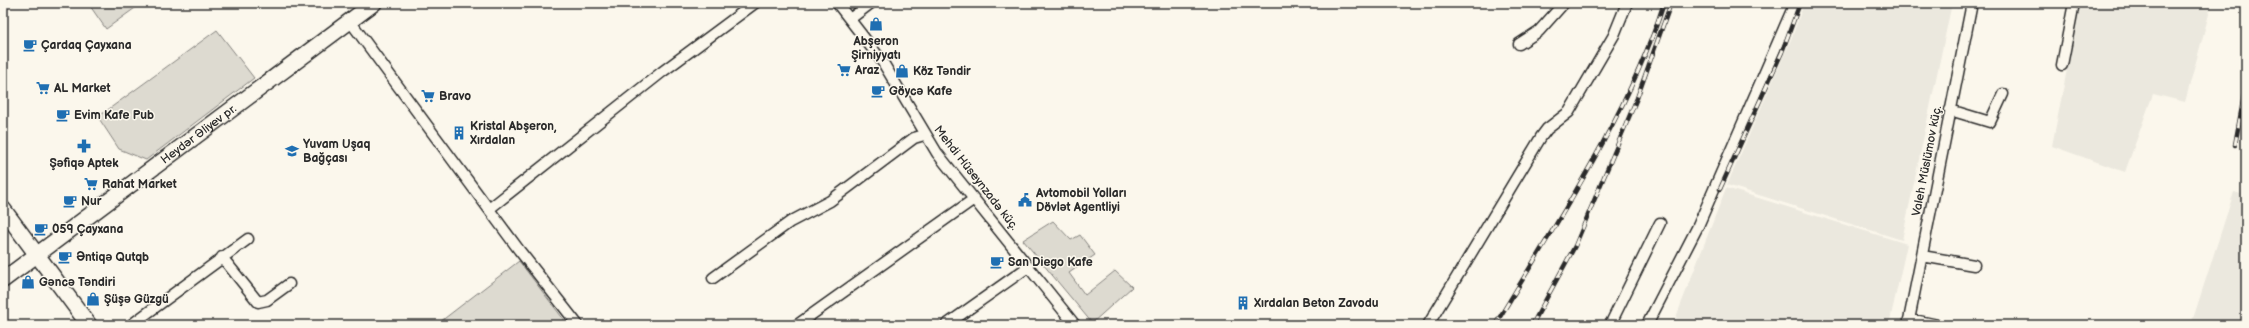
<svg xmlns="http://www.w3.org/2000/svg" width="2249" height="328" viewBox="0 0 2249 328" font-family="'Balsamiq Sans',sans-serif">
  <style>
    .built { fill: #ebe8de }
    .green { fill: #dddad0; stroke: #84827e }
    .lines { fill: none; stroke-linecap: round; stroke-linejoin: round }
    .street-casing { stroke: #2b2b2b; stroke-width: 13 }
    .secondary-casing { stroke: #2b2b2b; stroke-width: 18 }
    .street { stroke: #fbf7ec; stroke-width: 10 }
    .secondary { stroke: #fbf7ec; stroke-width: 15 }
    .rail-casing { stroke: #2b2b2b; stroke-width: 4.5 }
    .rail { stroke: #fbf7ec; stroke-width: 3; stroke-dasharray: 9; stroke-linecap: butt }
    .labels { text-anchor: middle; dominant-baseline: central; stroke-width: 3; stroke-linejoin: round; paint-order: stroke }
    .poi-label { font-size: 12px; font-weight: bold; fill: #2b2b2b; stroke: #fbf7ec; text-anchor: start }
    .street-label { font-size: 12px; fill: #2b2b2b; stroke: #fbf7ec }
  </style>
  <rect width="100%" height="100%" fill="#fbf7ec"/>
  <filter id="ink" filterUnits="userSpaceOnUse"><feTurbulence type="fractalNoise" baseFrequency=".025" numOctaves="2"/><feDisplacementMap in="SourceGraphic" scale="8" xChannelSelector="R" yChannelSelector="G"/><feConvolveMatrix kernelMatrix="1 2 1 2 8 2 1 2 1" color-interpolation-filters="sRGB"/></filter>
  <g filter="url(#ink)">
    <path class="built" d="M1804 3H1952L1902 240 1727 185 1792 37Z
      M2080 3H2212L2185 102 2153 94 2125 172 2052 146Z
      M2246 177V325H2191L2234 192 2241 194Z
      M1726 188 1907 244 1889 325H1673Z"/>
    <path class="green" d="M88 3H142L106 29Z
      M217 30 254 78 146 160 119 149 98 117Z
      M1053 221 1071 240 1080 235 1095 255 1069 273 1085 295 1115 271 1132 287 1092 323 1023 240Z
      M519 261 568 325H436Z"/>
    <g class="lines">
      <g class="street-casing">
        <path id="street" d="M837 3 882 61 937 153 1075 325
          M850 19 871 3
          M350 21 519 250 578 325
          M1519 44 1539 31 1564 3
          M2062 65 2074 3
          M1950 110 1990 122 2003 94
          M489 209 662 72 755 3
          M1922 256 1974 265
          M222 257 258 302 267 300 289 284
          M713 278 790 222 830 201 914 138 924 135
          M1909 319 1938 325
          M131 325 248 239
          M797 325 974 199
          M946 325 1028 267
          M1428 325 1541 137 1547 129 1569 112 1614 35 1627 3
          M1610 325 1660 223
          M1647 325 1698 226 1795 3
          M1908 325 1972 3"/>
      </g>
      <g class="secondary-casing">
        <g id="secondary">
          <path d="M3 209 89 325"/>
          <path id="s1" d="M3 280 374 3"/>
        </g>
      </g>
      <use href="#street" class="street"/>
      <use href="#secondary" class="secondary"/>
      <g class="rail-casing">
        <path id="rail" d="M2235 145 2246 85
          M1720 189 1782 52 1800 3
          M1495 325C1555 225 1629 114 1664 3
          M1532 325 1575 246 1637 98 1671 3"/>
      </g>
      <use href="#rail" class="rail"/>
    </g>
  </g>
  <defs>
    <g id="shop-bare" transform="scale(1.08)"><path d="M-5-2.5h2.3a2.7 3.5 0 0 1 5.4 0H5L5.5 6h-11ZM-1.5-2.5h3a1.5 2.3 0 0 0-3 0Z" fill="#1f6fb2" stroke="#fbf7ec" stroke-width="2.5" paint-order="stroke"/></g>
    <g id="cafe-bare" transform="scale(1.08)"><path d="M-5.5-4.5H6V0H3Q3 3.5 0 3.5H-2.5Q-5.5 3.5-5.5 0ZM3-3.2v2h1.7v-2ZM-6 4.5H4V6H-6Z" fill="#1f6fb2" stroke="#fbf7ec" stroke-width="2.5" paint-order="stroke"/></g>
    <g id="supermarket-bare" transform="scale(1.08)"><path d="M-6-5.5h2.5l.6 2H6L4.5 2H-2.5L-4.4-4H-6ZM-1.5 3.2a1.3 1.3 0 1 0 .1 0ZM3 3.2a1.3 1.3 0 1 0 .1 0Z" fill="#1f6fb2" stroke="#fbf7ec" stroke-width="2.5" paint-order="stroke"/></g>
    <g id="building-bare" transform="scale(1.08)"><path d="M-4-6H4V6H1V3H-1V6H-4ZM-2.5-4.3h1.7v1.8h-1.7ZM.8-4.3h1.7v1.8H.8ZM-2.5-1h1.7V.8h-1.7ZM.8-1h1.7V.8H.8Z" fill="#1f6fb2" stroke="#fbf7ec" stroke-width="2.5" paint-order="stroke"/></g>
    <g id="pharmacy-bare" transform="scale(1.08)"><path d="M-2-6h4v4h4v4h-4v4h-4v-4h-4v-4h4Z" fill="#1f6fb2" stroke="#fbf7ec" stroke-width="2.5" paint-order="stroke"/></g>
    <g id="school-bare" transform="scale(1.08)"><path d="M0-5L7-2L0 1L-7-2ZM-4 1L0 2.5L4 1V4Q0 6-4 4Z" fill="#1f6fb2" stroke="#fbf7ec" stroke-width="2.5" paint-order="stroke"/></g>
    <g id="civic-bare" transform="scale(1.08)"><path d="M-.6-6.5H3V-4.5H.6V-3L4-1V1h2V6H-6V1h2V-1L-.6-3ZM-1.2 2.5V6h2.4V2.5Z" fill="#1f6fb2" stroke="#fbf7ec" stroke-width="2.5" paint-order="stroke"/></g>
  </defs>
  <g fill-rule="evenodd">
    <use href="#shop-bare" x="876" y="24"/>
    <use href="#cafe-bare" x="30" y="45"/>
    <use href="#supermarket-bare" x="844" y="70"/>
    <use href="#shop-bare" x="902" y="71"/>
    <use href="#supermarket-bare" x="43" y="88"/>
    <use href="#cafe-bare" x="878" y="91"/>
    <use href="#supermarket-bare" x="428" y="96"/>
    <use href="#cafe-bare" x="63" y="115"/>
    <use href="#building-bare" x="459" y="133"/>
    <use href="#pharmacy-bare" x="84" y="146"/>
    <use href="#school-bare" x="292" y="151"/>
    <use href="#supermarket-bare" x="91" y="184"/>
    <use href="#civic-bare" x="1025" y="200"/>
    <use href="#cafe-bare" x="70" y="201"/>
    <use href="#cafe-bare" x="41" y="229"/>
    <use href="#cafe-bare" x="65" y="257"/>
    <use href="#cafe-bare" x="997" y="262"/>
    <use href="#shop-bare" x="28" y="282"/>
    <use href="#shop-bare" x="93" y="299"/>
    <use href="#building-bare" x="1243" y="303"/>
  </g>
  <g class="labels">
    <g class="poi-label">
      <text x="876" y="41" text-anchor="middle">Abşeron<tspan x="876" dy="14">Şirniyyatı</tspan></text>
      <text x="41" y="45">Çardaq Çayxana</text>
      <text x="855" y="70">Araz</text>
      <text x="913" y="71">Köz Təndir</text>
      <text x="54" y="88">AL Market</text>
      <text x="889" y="91">Göycə Kafe</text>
      <text x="439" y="96">Bravo</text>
      <text x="74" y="115">Evim Kafe Pub</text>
      <text x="470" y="126">Kristal Abşeron,<tspan x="470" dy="14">Xırdalan</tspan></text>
      <text x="303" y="144">Yuvam Uşaq<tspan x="303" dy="14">Bağçası</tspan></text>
      <text x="84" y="163" text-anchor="middle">Şəfiqə Aptek</text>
      <text x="102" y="184">Rahat Market</text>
      <text x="1036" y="193">Avtomobil Yolları<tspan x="1036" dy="14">Dövlət Agentliyi</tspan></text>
      <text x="81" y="201">Nur</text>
      <text x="52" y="229">059 Çayxana</text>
      <text x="76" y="257">Əntiqə Qutqb</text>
      <text x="1008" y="262">San Diego Kafe</text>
      <text x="39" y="282">Gəncə Təndiri</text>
      <text x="104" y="299">Şüşə Güzgü</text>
      <text x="1254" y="303">Xırdalan Beton Zavodu</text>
    </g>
    <g class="street-label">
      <text stroke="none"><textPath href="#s1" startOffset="244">Heydər Əliyev pr.</textPath></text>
      <text transform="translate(1927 161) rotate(-79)">Valeh Müslümov küç.</text>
      <text transform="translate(976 178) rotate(52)">Mehdi Hüseynzadə küç.</text>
    </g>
  </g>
  <rect width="2249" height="328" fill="none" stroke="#fbf7ec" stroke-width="16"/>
  <rect x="8" y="8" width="2233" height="312" fill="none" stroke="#2b2b2b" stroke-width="1.5" filter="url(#ink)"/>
</svg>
